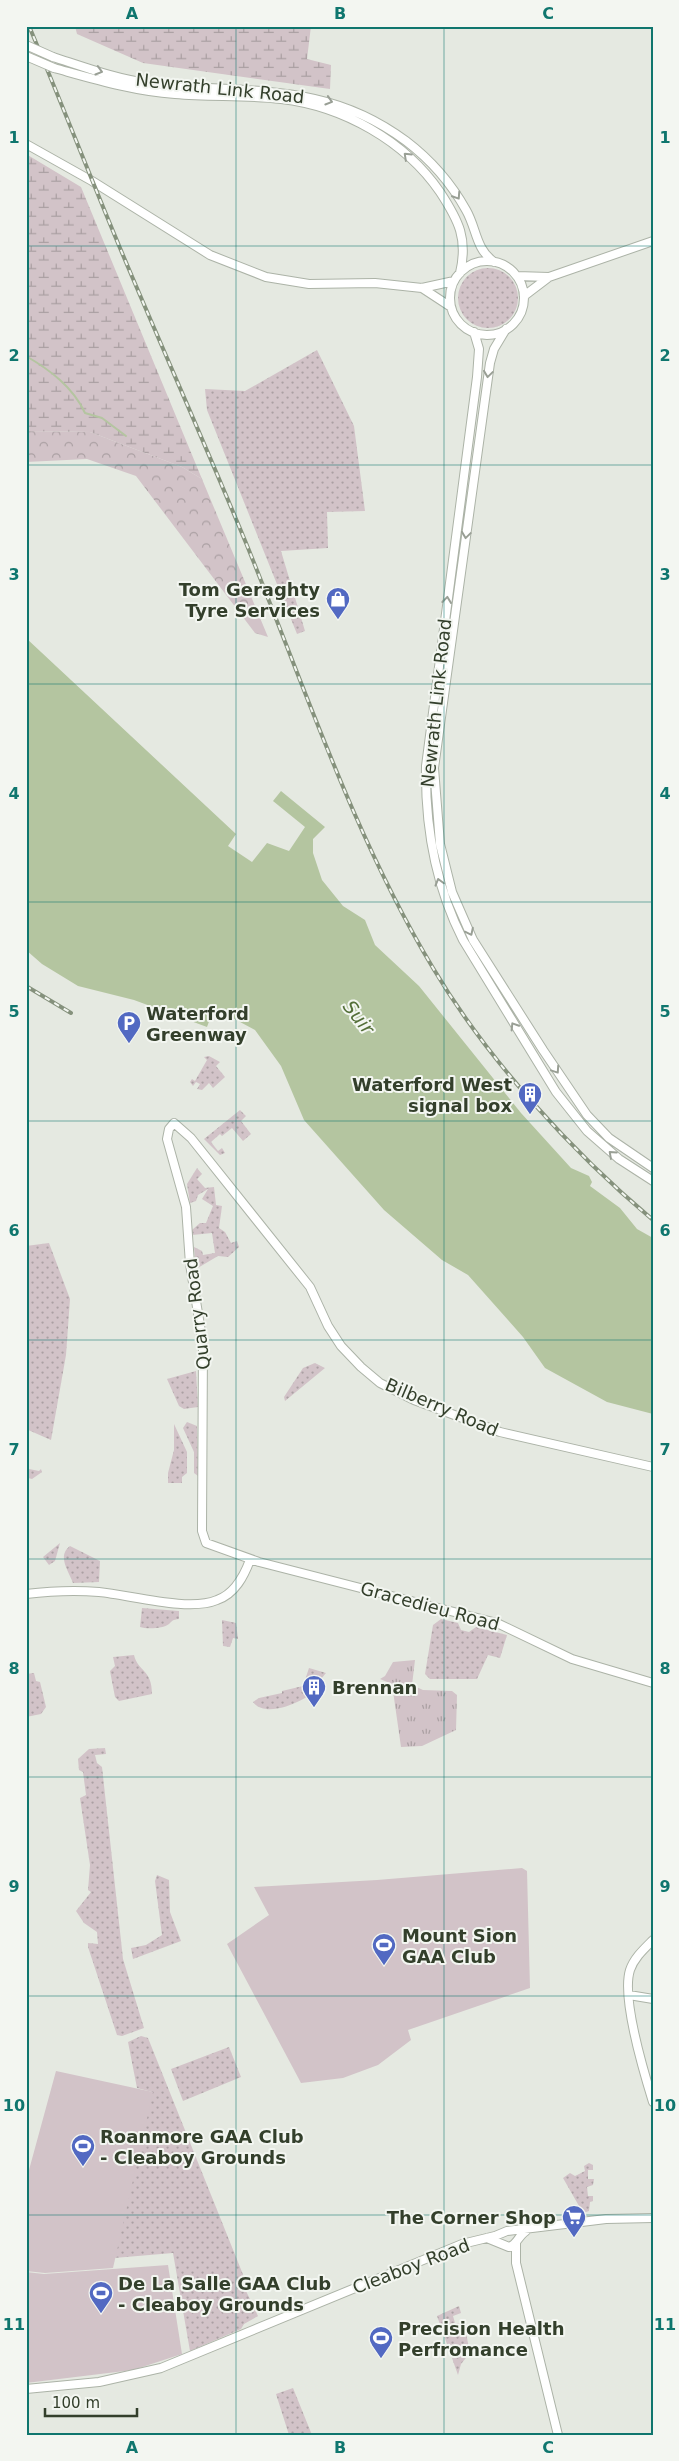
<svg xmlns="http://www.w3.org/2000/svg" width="679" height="2461" viewBox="0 0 679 2461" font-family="'DejaVu Sans',sans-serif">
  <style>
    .grass { fill: url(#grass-dots) }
    .forest { fill: url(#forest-crowns) }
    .wetland { fill: url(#wetland-marsh) }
    .park { fill: url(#park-tufts) }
    .pitch { fill: #d2c3c8 }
    .water { fill: #b4c5a0 }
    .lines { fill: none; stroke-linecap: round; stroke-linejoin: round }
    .stream { stroke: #b4c5a0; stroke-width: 2 }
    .secondary-casing { stroke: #acb3a7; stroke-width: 10 }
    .secondary { stroke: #fff; stroke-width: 8 }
    .rail-casing { stroke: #85917c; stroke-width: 4 }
    .rail { stroke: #f3f6f1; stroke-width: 2; stroke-dasharray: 5.5; stroke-linecap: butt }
    .secondary-bridge-casing { stroke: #acb3a7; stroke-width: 10; stroke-linecap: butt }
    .secondary-bridge { stroke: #fff; stroke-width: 8 }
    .oneway { stroke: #999f95 }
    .grid { fill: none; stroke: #0f766e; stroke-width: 1; stroke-opacity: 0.55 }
    .labels { text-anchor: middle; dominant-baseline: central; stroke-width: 4; stroke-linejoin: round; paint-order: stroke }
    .street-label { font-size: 18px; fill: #333f2b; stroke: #f3f6f1 }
    .poi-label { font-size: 18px; font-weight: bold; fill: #333f2b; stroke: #f3f6f1; text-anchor: start }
    .water-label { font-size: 19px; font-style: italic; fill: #546f39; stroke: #f3f6f1 }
    .neatline { fill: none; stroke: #0f766e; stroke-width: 2 }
    .grid-label { font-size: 16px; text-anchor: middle; font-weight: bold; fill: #0f766e }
  </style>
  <defs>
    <pattern id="grass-dots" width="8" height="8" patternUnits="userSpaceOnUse" patternTransform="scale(1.25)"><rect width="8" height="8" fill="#d2c3c8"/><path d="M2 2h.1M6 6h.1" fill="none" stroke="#aba0a3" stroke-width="1.8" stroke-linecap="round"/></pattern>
    <pattern id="forest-crowns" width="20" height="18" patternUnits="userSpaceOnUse" patternTransform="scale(1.25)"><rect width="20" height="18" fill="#d2c3c8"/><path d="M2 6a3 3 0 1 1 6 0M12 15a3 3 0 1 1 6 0" fill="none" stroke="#aba0a3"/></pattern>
    <pattern id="wetland-marsh" width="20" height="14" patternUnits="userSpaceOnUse" patternTransform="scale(1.25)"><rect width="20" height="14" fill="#d2c3c8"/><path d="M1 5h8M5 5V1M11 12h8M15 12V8" fill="none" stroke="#aba0a3"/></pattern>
    <pattern id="park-tufts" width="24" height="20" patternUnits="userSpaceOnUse" patternTransform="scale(1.25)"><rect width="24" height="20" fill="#d2c3c8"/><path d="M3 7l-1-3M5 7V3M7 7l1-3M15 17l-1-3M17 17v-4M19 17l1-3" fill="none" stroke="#aba0a3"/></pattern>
  </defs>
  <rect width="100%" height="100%" fill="#e5e9e1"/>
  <path class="grass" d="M458 298a30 30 0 1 1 60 0a30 30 0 1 1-60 0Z
    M317 350 354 426 365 511 327 512 328 548 281 551 305 631 297 634 207 410 205 389 245 391Z
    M209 1056 220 1062 216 1066 225 1077 213 1088 209 1083 202 1090 197 1089 200 1084 196 1082 193 1086 190 1082 192 1079 195 1081 207 1060 204 1057Z
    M240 1110 246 1116 241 1121 251 1134 243 1141 232 1128 222 1136 220 1134 211 1142 218 1151 222 1148 225 1153 220 1155 204 1139Z
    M197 1168 202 1174 197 1179 205 1188 214 1187 216 1205 222 1206 219 1228 225 1232 231 1243 237 1241 239 1247 228 1257 218 1256 196 1269 194 1247 202 1251 203 1255 215 1253 212 1233 192 1235V1230L200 1223H206L213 1206 202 1199 208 1189 198 1195 196 1201 190 1203 187 1184Z
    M49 1243 70 1299 66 1355 51 1440 26 1429V1246Z
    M315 1363 325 1368 285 1401 284 1397 303 1368Z
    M196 1371 198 1407 184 1409 179 1406 167 1379Z
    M187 1422 197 1426 198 1476 194 1473V1452L183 1428Z
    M174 1424 187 1452V1473L182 1477V1483H168V1473L174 1450Z
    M29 1469 39 1471 41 1469 42 1472 32 1479 28 1478Z
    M60 1543 55 1561 49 1565 43 1557Z
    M70 1546 100 1561 99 1582 73 1583C68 1570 57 1556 70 1546Z
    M142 1608 179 1611V1619C172 1620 173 1620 169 1624 163 1629 146 1629 140 1627Z
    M441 1619 458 1623 461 1630 469 1632 476 1627 507 1635 500 1658 488 1655 477 1679H430L425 1674 433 1625Z
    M222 1620 236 1623 238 1639 233 1638 230 1647 223 1646Z
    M134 1655C138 1672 152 1669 152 1694L119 1701 115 1697 110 1671 115 1666 113 1657Z
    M309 1668 326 1673 321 1679 323 1683C313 1698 267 1721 253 1702L259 1698 282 1693V1691L303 1686Z
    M34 1673 36 1681 40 1682 46 1707 41 1714 26 1717V1674Z
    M105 1748 106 1754 95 1755 97 1763 102 1767 123 1959 144 2028 122 2036 117 2035 88 1947V1943L98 1944 97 1932 84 1923 76 1911 91 1892 88 1890 90 1865 80 1798 86 1795 83 1772 79 1770 78 1759 89 1749Z
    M157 1875 169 1880 170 1912 181 1941 133 1959 131 1948 146 1945 162 1935 155 1881Z
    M141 2036 148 2038 246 2282V2291L258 2316 244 2324 241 2329 190 2351 173 2253 114 2258 152 2092 137 2088 128 2042Z
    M229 2047 241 2077 183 2101 171 2069Z
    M589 2163 593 2165V2170H588V2179H594L593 2185 587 2187 588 2196H593V2201L590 2202 589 2211 583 2213 563 2178 570 2173 575 2176 585 2171 584 2166Z
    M459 2306 461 2313 453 2316 455 2323H464L470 2353 461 2364 458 2375 437 2316Z
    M293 2388 312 2435H289L276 2394Z"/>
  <path class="forest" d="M26 431 90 432 182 467 202 479 268 637 255 633 136 476 87 459 26 462Z"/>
  <path class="wetland" d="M75 26H311L307 59 331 65 330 89 143 63 77 34Z
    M26 154 81 187 202 479 182 467 90 432 26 431Z"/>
  <path class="park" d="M415 1660 412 1685 423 1690 452 1691 457 1695 456 1730 422 1746 401 1747 392 1684 380 1679 385 1676 393 1662Z"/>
  <path class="pitch" d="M522 1868 527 1871 530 1988 408 2030 411 2040 378 2065 343 2078 301 2083 227 1944 269 1915 254 1887 377 1880Z
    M56 2071 153 2092 113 2268 45 2273 26 2271V2181Z
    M168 2265 182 2354 133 2370 26 2383V2272L44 2274Z"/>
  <path class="water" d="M26 638 236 834 228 846 252 862 267 843 289 851 305 827 273 801 281 791 325 827 313 839V853L322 880 343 906 365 920 375 945 419 986 521 1113 571 1168 589 1176 592 1182 590 1186 620 1208 637 1229 653 1238V1414L607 1402 545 1368 523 1337 468 1275 442 1260 384 1210 304 1120 281 1066 255 1030 214 1008 207 1027 134 1000 78 986 42 964 26 950Z"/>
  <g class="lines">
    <path class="stream" d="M26 356C50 370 73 387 85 413L102 418 126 436"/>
    <g class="secondary-casing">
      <path id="secondary" d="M53 57C84 67 116 79 148 83 244 95 323 79 406 141 431 160 451 183 466 210 477 229 475 248 494 262
        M54 68C94 79 133 91 175 94 211 97 246 95 281 99 343 106 405 141 440 192 459 221 468 239 460 273
        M26 144 92 181 210 255 266 277 309 284 375 283 422 288 454 281
        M450 298a37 37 0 1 1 74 0a37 37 0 1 1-74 0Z
        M517 276 549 277
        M422 288 451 307
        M524 296 549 277 653 241
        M506 329 494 349 490 363 434 768 440 844 452 892 473 940 543 1050 587 1115 609 1138 653 1168
        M474 332 479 349 477 377 426 766C425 827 435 885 463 940L556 1092 587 1131 619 1159 653 1181
        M653 1467 500 1432 414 1400 380 1383 361 1367 341 1346 328 1326 310 1287 191 1138 174 1123 169 1129 167 1139 186 1207 190 1264 203 1344 202 1531 206 1543 259 1562 497 1623 572 1659 653 1683
        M26 1594C51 1591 75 1590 99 1592 131 1595 189 1612 217 1600 235 1594 244 1576 250 1560
        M653 1940C644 1949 634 1958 630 1970 621 1998 644 2073 653 2102
        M629 1995 653 1999
        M487 2238 509 2247C517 2245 518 2236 526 2231
        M516 2243V2263L558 2435
        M26 2389 99 2382 161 2368 462 2244 495 2236 507 2231 606 2219 653 2218"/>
    </g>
    <use href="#secondary" class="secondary"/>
    <g class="rail-casing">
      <path id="rail" d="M29 26C63 106 94 187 128 267 167 359 208 451 246 543 304 685 354 837 433 968 487 1059 572 1152 653 1220
        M26 986 71 1013"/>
    </g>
    <use href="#rail" class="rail"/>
    <g class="secondary-bridge-casing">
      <path id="secondary-bridge" d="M26 45 53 57
        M26 56 54 68"/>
    </g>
    <use href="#secondary-bridge" class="secondary-bridge"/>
  </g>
  <defs><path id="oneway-chevron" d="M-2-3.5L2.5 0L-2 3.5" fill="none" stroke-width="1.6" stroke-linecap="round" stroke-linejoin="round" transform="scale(1.25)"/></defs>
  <g class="oneway">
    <use href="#oneway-chevron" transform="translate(99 71) rotate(16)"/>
    <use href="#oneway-chevron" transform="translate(329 101) rotate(17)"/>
    <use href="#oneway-chevron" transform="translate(407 156) rotate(-137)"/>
    <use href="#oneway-chevron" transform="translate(457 196) rotate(57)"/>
    <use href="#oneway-chevron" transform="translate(488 374) rotate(98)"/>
    <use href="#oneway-chevron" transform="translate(466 535) rotate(98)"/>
    <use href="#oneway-chevron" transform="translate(447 600) rotate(-83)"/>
    <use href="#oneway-chevron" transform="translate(439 882) rotate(-106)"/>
    <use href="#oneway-chevron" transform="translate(470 932) rotate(64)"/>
    <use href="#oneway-chevron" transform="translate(514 1026) rotate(-122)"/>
    <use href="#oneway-chevron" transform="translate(556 1070) rotate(56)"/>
    <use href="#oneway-chevron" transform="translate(612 1154) rotate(-138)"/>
  </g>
  <path class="grid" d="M236 26V2435M444 26V2435M26 246H653M26 465H653M26 684H653M26 902H653M26 1121H653M26 1340H653M26 1559H653M26 1777H653M26 1996H653M26 2215H653"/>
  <defs>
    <g id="shop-pin" transform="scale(1.25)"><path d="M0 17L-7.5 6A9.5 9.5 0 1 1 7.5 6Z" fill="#5269c2" stroke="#f3f6f1"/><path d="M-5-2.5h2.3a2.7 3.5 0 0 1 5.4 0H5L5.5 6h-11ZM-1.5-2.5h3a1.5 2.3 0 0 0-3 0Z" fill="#fff"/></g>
    <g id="parking-pin" transform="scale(1.25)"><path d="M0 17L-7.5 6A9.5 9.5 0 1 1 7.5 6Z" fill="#5269c2" stroke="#f3f6f1"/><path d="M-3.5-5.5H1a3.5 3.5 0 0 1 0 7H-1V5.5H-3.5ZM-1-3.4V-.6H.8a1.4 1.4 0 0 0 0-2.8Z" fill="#fff"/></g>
    <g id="building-pin" transform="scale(1.25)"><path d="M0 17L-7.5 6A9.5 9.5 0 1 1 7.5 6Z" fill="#5269c2" stroke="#f3f6f1"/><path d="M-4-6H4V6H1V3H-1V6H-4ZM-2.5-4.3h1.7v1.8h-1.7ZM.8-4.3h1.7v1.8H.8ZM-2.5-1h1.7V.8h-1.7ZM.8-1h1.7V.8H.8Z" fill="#fff"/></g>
    <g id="stadium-pin" transform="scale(1.25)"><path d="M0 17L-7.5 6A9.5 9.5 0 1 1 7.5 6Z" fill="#5269c2" stroke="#f3f6f1"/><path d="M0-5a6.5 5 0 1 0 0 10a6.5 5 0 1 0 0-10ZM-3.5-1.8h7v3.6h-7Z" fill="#fff"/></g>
    <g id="supermarket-pin" transform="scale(1.25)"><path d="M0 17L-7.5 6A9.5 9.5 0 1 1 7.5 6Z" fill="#5269c2" stroke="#f3f6f1"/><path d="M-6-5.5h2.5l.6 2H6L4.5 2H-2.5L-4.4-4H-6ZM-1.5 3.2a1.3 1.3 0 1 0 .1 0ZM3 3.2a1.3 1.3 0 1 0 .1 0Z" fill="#fff"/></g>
  </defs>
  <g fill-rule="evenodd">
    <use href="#shop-pin" x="338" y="599"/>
    <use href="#parking-pin" x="129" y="1023"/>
    <use href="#building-pin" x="530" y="1094"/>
    <use href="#building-pin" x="314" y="1687"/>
    <use href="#stadium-pin" x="384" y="1945"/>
    <use href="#stadium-pin" x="83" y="2146"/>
    <use href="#supermarket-pin" x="574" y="2217"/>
    <use href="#stadium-pin" x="101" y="2293"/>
    <use href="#stadium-pin" x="381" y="2338"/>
  </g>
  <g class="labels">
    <g class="street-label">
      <text transform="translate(220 88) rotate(6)">Newrath Link Road</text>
      <text transform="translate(436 703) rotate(-84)">Newrath Link Road</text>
      <text transform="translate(197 1314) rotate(-97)">Quarry Road</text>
      <text transform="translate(442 1407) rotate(23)">Bilberry Road</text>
      <text transform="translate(430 1606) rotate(15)">Gracedieu Road</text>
      <text transform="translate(411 2266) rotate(-21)">Cleaboy Road</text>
    </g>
    <g class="poi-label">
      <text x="320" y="589" text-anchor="end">Tom Geraghty<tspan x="320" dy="21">Tyre Services</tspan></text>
      <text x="146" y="1013">Waterford<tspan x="146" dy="21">Greenway</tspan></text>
      <text x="512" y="1084" text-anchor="end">Waterford West<tspan x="512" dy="21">signal box</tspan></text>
      <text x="332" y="1687">Brennan</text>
      <text x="402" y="1935">Mount Sion<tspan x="402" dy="21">GAA Club</tspan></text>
      <text x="100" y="2136">Roanmore GAA Club<tspan x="100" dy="21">- Cleaboy Grounds</tspan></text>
      <text x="556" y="2217" text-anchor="end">The Corner Shop</text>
      <text x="118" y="2283">De La Salle GAA Club<tspan x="118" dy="21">- Cleaboy Grounds</tspan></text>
      <text x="398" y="2328">Precision Health<tspan x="398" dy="21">Perfromance</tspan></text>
    </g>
    <g class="water-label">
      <text transform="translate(359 1017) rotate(52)">Suir</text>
    </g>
  </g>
  <rect width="679" height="2461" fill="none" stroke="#f3f6f1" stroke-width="55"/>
  <path d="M45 2408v8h92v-8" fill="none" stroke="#333f2b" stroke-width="2.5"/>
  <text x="52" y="2408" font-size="15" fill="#333f2b" stroke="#f3f6f1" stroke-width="4" paint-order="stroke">100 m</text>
  <rect x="28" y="28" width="624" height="2406" class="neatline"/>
  <g class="grid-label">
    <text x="132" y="19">A</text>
    <text x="340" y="19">B</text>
    <text x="548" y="19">C</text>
    <text x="14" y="143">1</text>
    <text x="665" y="143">1</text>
    <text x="14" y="361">2</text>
    <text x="665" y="361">2</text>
    <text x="14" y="580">3</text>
    <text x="665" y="580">3</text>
    <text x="14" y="799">4</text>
    <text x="665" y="799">4</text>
    <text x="14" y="1017">5</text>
    <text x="665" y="1017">5</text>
    <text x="14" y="1236">6</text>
    <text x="665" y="1236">6</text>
    <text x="14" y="1455">7</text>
    <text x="665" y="1455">7</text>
    <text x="14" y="1674">8</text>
    <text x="665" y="1674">8</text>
    <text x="14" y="1892">9</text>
    <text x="665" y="1892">9</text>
    <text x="14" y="2111">10</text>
    <text x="665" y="2111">10</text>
    <text x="14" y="2330">11</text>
    <text x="665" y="2330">11</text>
    <text x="132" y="2453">A</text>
    <text x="340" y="2453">B</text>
    <text x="548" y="2453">C</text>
  </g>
</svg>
